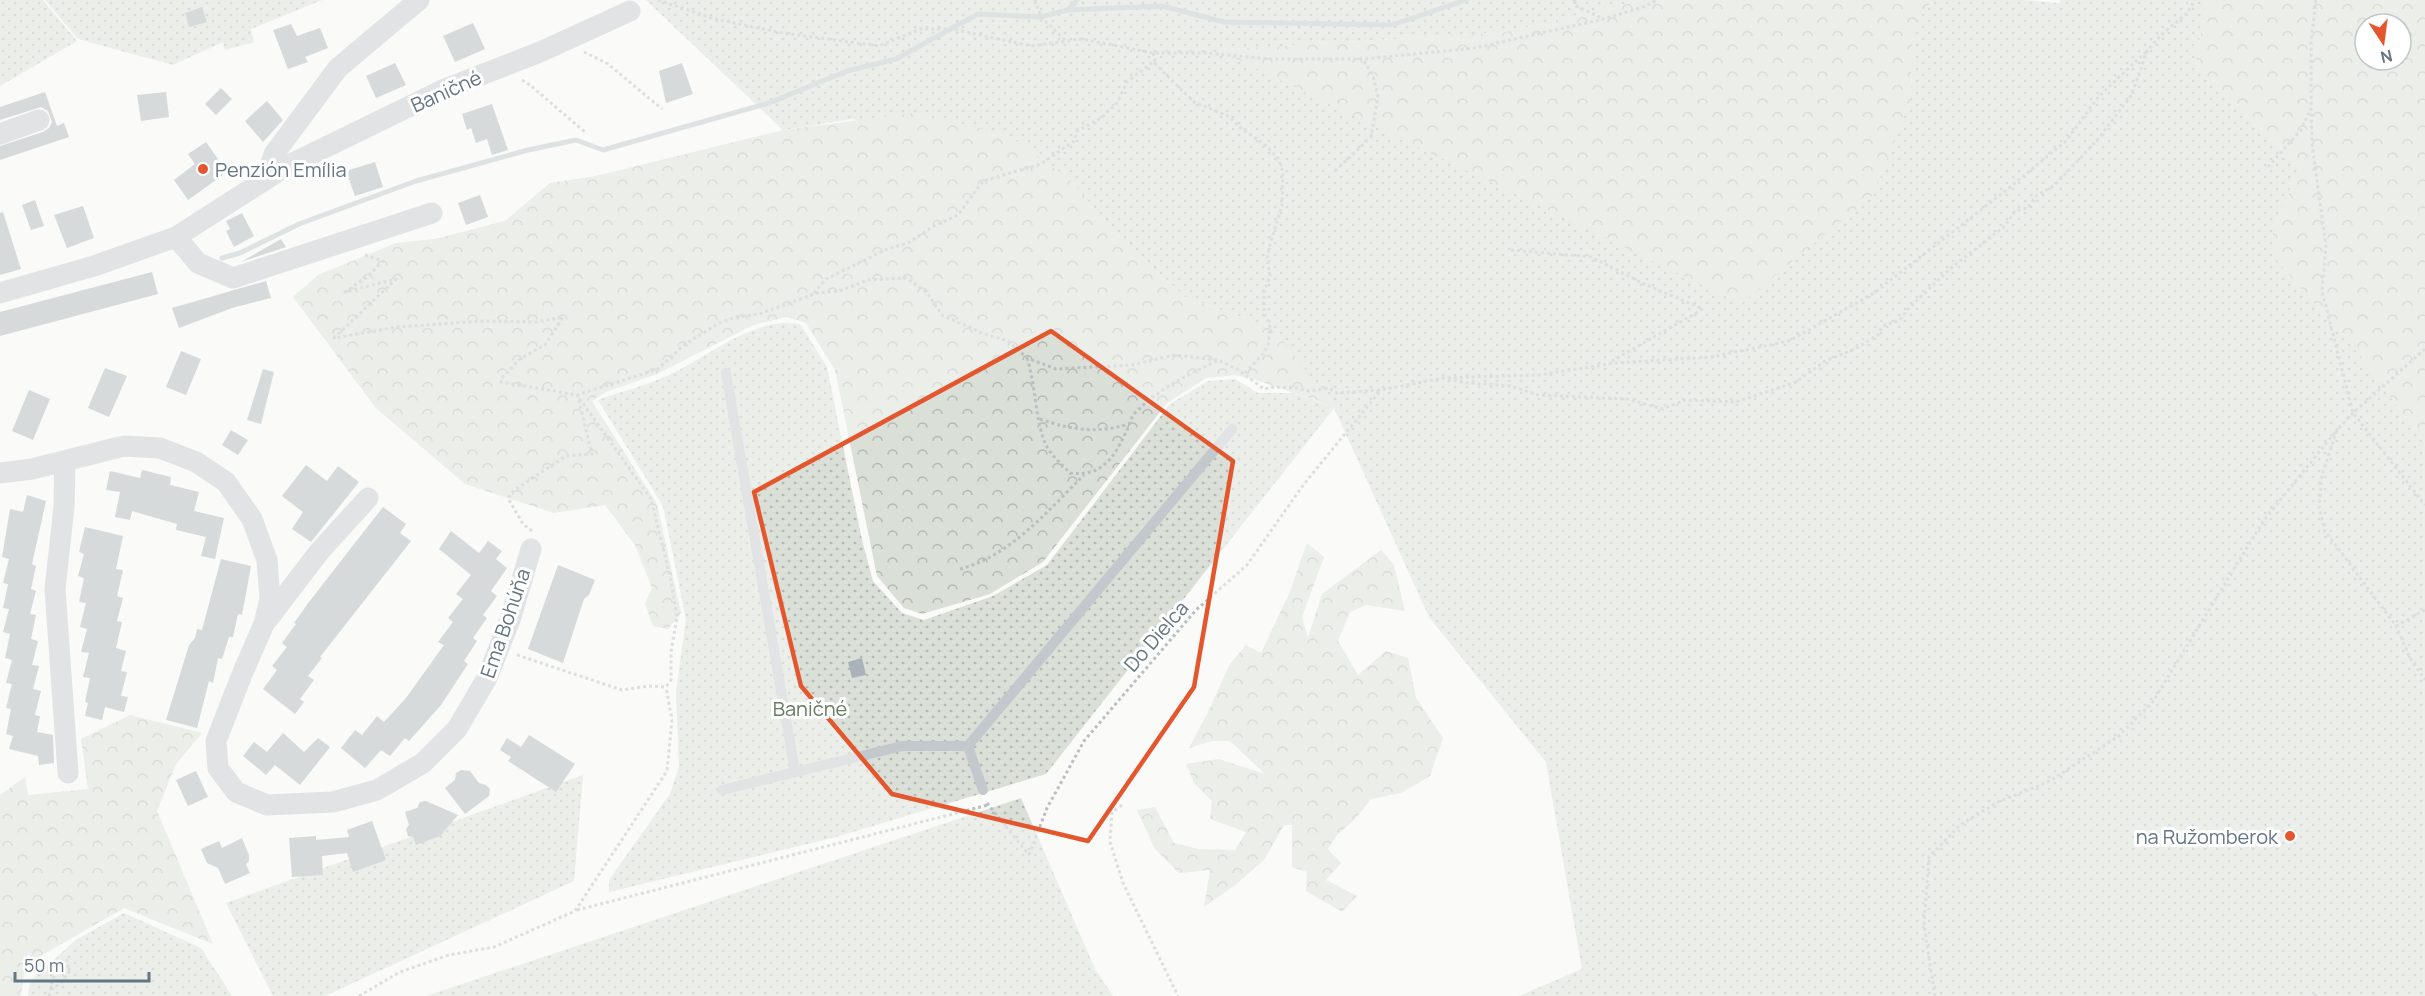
<svg xmlns="http://www.w3.org/2000/svg" width="2425" height="996" viewBox="0 0 2425 996" font-family="Manrope,sans-serif">
  <style>
    .green { fill: url(#green-dots) }
    .forest { fill: url(#forest-crowns); fill-rule: evenodd }
    .lines { fill: none; stroke-linecap: round; stroke-linejoin: round }
    .stream { stroke: #bbc7cb; stroke-width: 5 }
    .building { fill: #aab3b9 }
    .path { stroke: #bbbfc2; stroke-width: 3; stroke-dasharray: 3 3; stroke-linecap: butt }
    .service { stroke: #c3c8cc; stroke-width: 10 }
    .minor { stroke: #c3c8cc; stroke-width: 21 }
    .marked { fill: none; stroke: #e4572e; stroke-width: 4.5; stroke-linejoin: round }
    .poi-dot { fill: #e4572e; stroke: #fff; stroke-width: 2 }
    .labels { text-anchor: middle; dominant-baseline: central; stroke-width: 6; stroke-linejoin: round; paint-order: stroke }
    .street-label { font-size: 20px; fill: #657683; stroke: #fff }
    .poi-label { font-size: 20px; fill: #657683; stroke: #fff; text-anchor: start }
    .park-label { font-size: 20px; fill: #687a64; stroke: #fff }
  </style>
  <defs>
    <pattern id="green-dots" width="8" height="8" patternUnits="userSpaceOnUse" patternTransform="scale(1.5)"><rect width="8" height="8" fill="#dadfd7"/><path d="M2 2h.1M6 6h.1" fill="none" stroke="#b4b9b4" stroke-width="1.8" stroke-linecap="round"/></pattern>
    <pattern id="forest-crowns" width="20" height="18" patternUnits="userSpaceOnUse" patternTransform="scale(1.5)"><rect width="20" height="18" fill="#dadfd7"/><path d="M2 6a3 3 0 1 1 6 0M12 15a3 3 0 1 1 6 0" fill="none" stroke="#b4b9b4"/></pattern>
  </defs>
  <rect width="100%" height="100%" fill="#fafaf8"/>
  <path class="green" d="M0 0H43L77 41 0 86Z
    M45 0H322L251 29 254 42 225 50 223 42 173 65 78 39Z
    M646 0H1640L1506 32 1220 50 1911 98 1913 24 1933 0H2023L2059 3 2061 0H2206L2195 68 2301 166 2273 228 2362 358 2425 444V996H1519L1582 969 1546 762 1429 617 1334 408 1046 774 836 837 609 892V880L670 794 679 767 676 692 686 619 663 506 598 400C620 392 645 386 667 376 705 359 759 313 801 325L827 367 862 540 873 581 902 613 924 620 993 596 1047 565 1170 404 1208 381 1235 379 1258 393H1292L1333 407 1274 329 1185 297 1118 235 1067 177 852 119 783 130Z
    M583 775 574 881 325 996H273L226 903Z
    M1021 798 1095 969 1113 996H426Z
    M124 913 201 948 232 996H28L30 981 76 940Z"/>
  <path class="forest" d="M1640 0H1933L1913 24 1911 98 1874 194 1741 304 1218 50 1506 32Z
    M2206 0H2425V444L2362 358 2272 255 2273 228 2301 166 2195 68ZM2365 24H2401V60H2365Z
    M913 113 1008 135 1067 177 1118 235 1185 297 1274 329 1334 407 1262 382 1236 375 1206 378 1167 403 1043 562 990 594 922 614 904 608 877 576 835 370 806 323 787 317 753 325 657 374 606 392 592 401 657 504 681 613 668 629 653 626 645 604 652 588 635 545 605 505 554 513 465 484 376 408 293 297 318 275 396 243 435 239 505 221 550 183 596 176 783 130Z
    M1307 543 1324 557 1302 617 1308 638 1322 594 1381 550 1394 565 1405 611 1366 605 1350 612 1338 641 1358 675 1386 651 1408 658 1416 698 1443 738 1430 776 1401 793 1371 799 1355 819 1337 835 1328 849 1341 863 1326 880 1357 896 1342 912 1306 891 1307 872 1292 867V825H1284L1264 860 1234 886 1204 907 1210 870 1179 873 1155 849 1137 810 1155 807 1174 843 1198 849 1235 850 1246 832 1210 819 1212 801 1194 783 1186 764 1219 759 1265 774 1230 741H1212L1189 748 1207 714 1230 664 1246 645 1261 653 1289 594Z
    M130 715 202 733 176 764 157 811 213 944 124 908 25 965 21 996H0V795L25 777 28 795 88 789 81 739Z"/>
  <g class="lines">
    <path class="stream" d="M1068 10 1077 0
      M222 258 240 253 299 224 416 181 528 150 576 140 603 150 769 103 847 71 896 59 978 14 1041 17 1067 10 1162 6 1224 22 1392 25 1466 0"/>
  </g>
  <path class="building" d="M202 7 207 22 189 27 185 13Z
    M473 23 485 49 455 62 443 36Z
    M291 24 297 36 320 28 328 48 305 57 308 62 288 69 273 30Z
    M395 63 406 85 376 98 366 76Z
    M682 63 693 94 666 103 659 71Z
    M221 88 232 99 216 115 205 104Z
    M45 92 57 126 64 123 69 137 0 160V146L43 132 49 128 52 122 48 111 41 107 0 120V107Z
    M166 92 169 117 141 121 137 95Z
    M267 101 283 120 263 142 245 121Z
    M492 104 508 150 492 155 487 139 476 143 471 128 467 130 462 114Z
    M206 142 218 159 214 162 223 175 188 200 174 180 195 164 188 154Z
    M375 162 383 187 355 196 346 171Z
    M480 195 488 217 466 225 458 203Z
    M35 200 44 226 31 230 22 205Z
    M83 206 94 238 67 248 54 215Z
    M3 212 21 269 0 275V213Z
    M242 213 254 236 234 247 226 231 230 229 226 221Z
    M281 239 286 247 241 262Z
    M152 272 158 294 0 336V312Z
    M266 281 271 298 232 308 179 328 172 308Z
    M181 351 201 359 186 395 166 387Z
    M105 368 127 376 109 417 88 408Z
    M263 369 274 372 261 424 247 420Z
    M29 390 50 399 33 440 12 431Z
    M231 430 248 440 238 455 222 445Z
    M306 465 327 481 338 466 359 482 311 542 292 529 303 512 282 496Z
    M142 470 171 477 170 485 199 492 194 511 224 518 215 559 201 556 206 537 176 530 177 524 132 511 130 520 115 517 120 492 106 490 110 471 140 478Z
    M27 495 46 501 32 564 36 566 31 589 36 591 30 614 36 615 31 639 38 641 32 665 39 666 33 689 41 691 35 715 40 716 37 732 53 735 54 763 39 765 38 756 9 749 13 736 6 734 11 709 6 708 12 684 6 683 12 660 5 658 10 634 3 632 9 609 3 608 8 584 3 583 9 559 2 557 10 509 23 512Z
    M383 507 406 524 400 533 411 541 320 657 322 658 308 676 314 680 300 699 304 702 295 714 263 689 277 670 272 666 287 647 282 643 296 624 294 623 309 602Z
    M85 527 123 536 116 569 123 570 117 596 123 598 117 621 122 622 116 648 126 651 121 671 127 672 121 696 128 697 124 712 105 707 102 720 85 716 88 703 85 702 90 678 83 677 89 653 81 652 87 629 80 627 86 603 79 602 84 578 78 576 84 554 79 552Z
    M451 531 479 553 488 541 502 551 496 559 507 568 491 591 497 596 483 615 487 618 473 638 477 641 464 661 468 664 441 705 409 741 405 738 390 756 381 750 365 768 341 748 355 730 362 735 377 716 384 722 406 698 444 645 438 642 453 622 448 618 463 599 456 594 471 575 439 549Z
    M221 559 251 566 242 615 238 614 233 637H229L222 659 218 658 213 683 209 681 197 728 166 720 189 645 195 638 197 629 202 630Z
    M558 565 595 580 589 595 584 599 563 663 528 649Z
    M862 658 866 675 852 678 848 662Z
    M283 733 304 752 318 738 330 747 300 785 275 765 266 775 243 756 254 742 267 752Z
    M529 735 575 764 556 792 508 761 511 757 500 750 507 738 521 747Z
    M461 770 470 771 479 783 486 785 490 789 489 796 465 814 445 788 455 780 456 773Z
    M196 771 208 797 188 806 176 780Z
    M426 801 458 815 440 836 416 845 413 837 408 836 406 829 409 825 405 812 417 808 420 802Z
    M372 821 386 860 353 872 347 853 322 856 323 875 292 877 289 838 316 836V840L349 837 347 830Z
    M242 838 249 855V861L246 864 250 873 225 884 218 868 207 863 201 849 219 841 222 848Z"/>
  <g class="lines">
    <path class="path" d="M658 0 715 19 783 33 879 46 921 29H952L1031 46 1082 39 1153 53H1206L1271 59H1363L1475 48 1604 19 1643 7 1657 0
      M1035 0 1041 17 1066 41
      M1574 0 1576 6 1604 19
      M2316 0 2311 41V108L2312 144 2326 246 2322 291 2353 413 2425 505
      M584 52 608 64 662 109
      M1153 53 1155 60 1153 62 1194 102 1228 116 1242 129 1263 143 1278 158 1283 172 1282 206 1271 241 1267 257 1270 276 1264 292V312L1270 326 1268 345 1263 354 1243 375
      M522 80 530 85 586 133
      M2268 167 2301 130 2310 110
      M1335 171 1371 137 1378 97 1373 76 1363 59
      M1511 250 1591 257 1644 284 1703 309 1610 362
      M365 255 383 261 367 277 345 292 396 279 334 338 398 327 482 321 536 322 563 317 545 345 521 358 502 378 501 382 577 395 658 369 684 345 719 323 736 317 759 314 817 293 839 291 868 280 907 278 927 293 942 315 984 334 1008 341 1027 358 1056 369 1132 365 1174 355 1218 360 1237 369 1264 389 1274 387 1297 388 1309 391 1329 388 1337 393 1381 390 1443 378 1538 375 1616 363 1711 357 1789 341 1874 293 2009 188 2067 140 2099 96 2147 51
      M814 293 826 279 887 249 908 243 934 226 958 215 983 181 1041 164 1074 141 1077 131 1101 118 1117 103 1127 82 1153 62
      M2425 349 2353 413 2337 430 2322 475 2319 508 2325 531 2396 626 2410 658 2425 680
      M1027 358C1036 385 1035 424 1047 447 1053 457 1062 465 1070 473 1102 477 1114 458 1127 430 1130 424 1130 418 1135 413 1158 389 1187 375 1217 361
      M1448 379 1467 383 1511 386 1538 395 1627 399 1663 409 1685 400 1736 402 1796 382 1825 361 1855 349 1878 335 1883 326 1900 320 1908 309 1951 268 2005 226 2015 211 2028 208 2036 196 2055 185 2097 140 2131 96 2147 51 2160 36 2187 13 2195 0
      M1040 419C1071 430 1097 434 1129 424
      M532 531 523 524 508 498 513 491 566 456 592 454 578 397
      M960 569C1011 556 1048 510 1084 475
      M2396 626 2425 610
      M517 655 622 690 649 686 666 687 671 680V652L677 617 670 576 651 499 577 395
      M987 803 1029 855
      M1122 805 1112 812 1110 842 1123 883 1178 996
      M1029 855 1047 808 1084 741 1196 610 1247 565 1304 484 1381 390
      M577 910 988 805
      M49 996C51 985 54 975 58 964L67 960 69 972 61 983 50 990
      M359 996 400 972 449 955 494 947 575 911 667 771 672 720 666 687
      M1935 996 1924 925 1929 857 1960 825 1998 802 2048 782 2119 736 2152 703 2264 520 2337 430
      M2315 996 2316 994"/>
    <path class="service" d="M726 373 795 771
      M968 746 1232 429
      M722 790 902 746H968L983 790"/>
    <path class="minor" d="M0 134 39 120
      M266 179 274 154 338 68 419 0
      M176 237 198 263 233 278 432 213
      M0 293 94 266 176 237 285 167 445 89 540 52 630 11
      M65 461 64 507 55 589 68 773
      M0 473 32 469 124 446 160 448 196 462 226 482 252 519 267 560 270 599 264 624 243 672 216 741 218 768 236 792 267 805 333 802 377 790 423 763 457 729 487 678 510 620 531 549
      M267 620 319 552 368 498"/>
  </g>
  <path d="M0 0H2425V996H0ZM1051 331 1233 461 1194 687 1088 841 892 794 801 686 754 492Z" fill="#fafaf8" fill-opacity=".55" fill-rule="evenodd"/>
  <path class="marked" d="M1051 331 1233 461 1194 687 1088 841 892 794 801 686 754 492Z"/>
  <g class="poi-dot">
    <circle cx="203" cy="169" r="6"/>
    <circle cx="2290" cy="836" r="6"/>
  </g>
  <g class="labels">
    <g class="street-label">
      <text transform="translate(446 91) rotate(-24)">Baničné</text>
      <text transform="translate(505 623) rotate(-71)">Ema Bohúňa</text>
      <text transform="translate(1156 636) rotate(-49)">Do Dielca</text>
    </g>
    <g class="poi-label">
      <text x="215" y="169">Penzión Emília</text>
      <text x="2278" y="836" text-anchor="end">na Ružomberok</text>
    </g>
    <g class="park-label">
      <text x="810" y="708">Baničné</text>
    </g>
  </g>
  <g transform="translate(2383 42) rotate(167)"><circle r="28" fill="#ffffff" stroke="#c1c8cd" stroke-width="1.5"/>
  <path d="M0-4.5L10 22L0 15L-10 22Z" fill="#e4572e"/>
  <text y="-9" font-size="16" font-weight="bold" text-anchor="middle" fill="#657683">N</text>
  </g>
  <path d="M15 972v9h134v-9" fill="none" stroke="#657683" stroke-width="3"/>
  <text x="24" y="972" font-size="18" fill="#657683" stroke="#ffffff" stroke-width="4.5" paint-order="stroke">50 m</text>
</svg>
